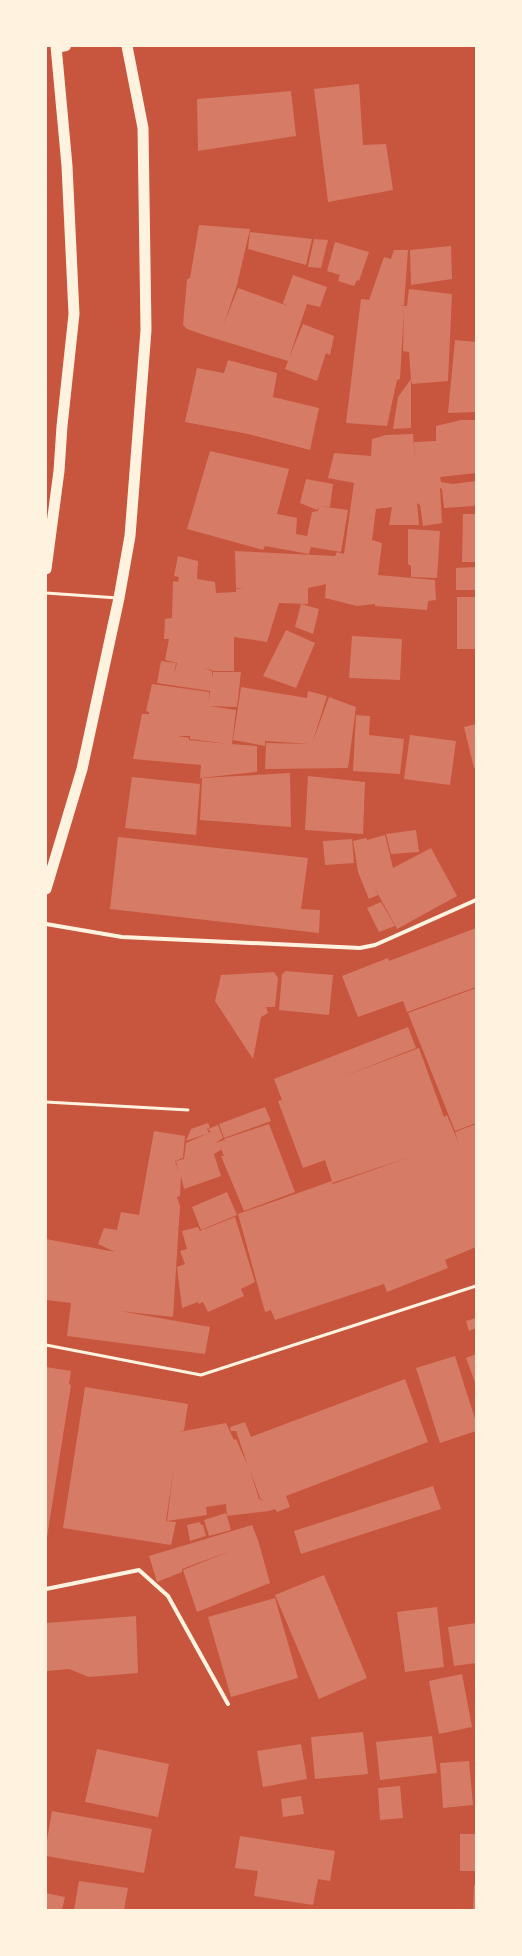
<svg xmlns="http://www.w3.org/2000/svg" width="522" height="1956" viewBox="0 0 522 1956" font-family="'Archivo Narrow',sans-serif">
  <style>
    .building { fill: #d67c66; fill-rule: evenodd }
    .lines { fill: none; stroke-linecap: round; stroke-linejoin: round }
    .service { stroke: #fff3e0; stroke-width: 3 }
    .minor { stroke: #fff3e0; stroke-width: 4 }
    .primary { stroke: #fff3e0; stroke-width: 10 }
    .trunk { stroke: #fff3e0; stroke-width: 11 }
  </style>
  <rect width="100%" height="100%" fill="#c8553d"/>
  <path class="building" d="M359 84 363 145 386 144 393 190 328 202 314 89Z
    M291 91 296 136 198 151 197 99Z
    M199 225 250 229 237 285 224 324 238 288 288 306 283 303 293 275 327 287 320 307 307 304 289 358 303 324 334 336 330 355 326 353 317 381 285 369 288 361 207 336 187 329 183 325 187 279 190 278Z
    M250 232 312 239 306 265 248 249Z
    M314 239 328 240 321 268 308 267Z
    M335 242 369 252 359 281 357 280 354 286 338 281 340 275 327 271Z
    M451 246 452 279 411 285 410 250Z
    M394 250H408L404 305H399L407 306 409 289 452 294 448 381 412 384 411 380V428L393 429 398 397 411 379 409 352 403 351 404 309 400 379 397 380 387 426 346 423 361 299 369 300 384 257 391 259Z
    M455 340 476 342V412L448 413Z
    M228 360 277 373 273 397 319 408 310 450 248 434 185 422 197 368 224 373Z
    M461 420H476V473L440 477 441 482 453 484 476 481V502L474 506 444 508 442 489 440 488 442 523 423 526 420 505 417 503 419 525H389L392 507 376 509 372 540 382 543 378 575 435 580 436 600 428 601 427 610 375 606V604L357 606 325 598 326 584 308 588V604L279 603 267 642 234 637V671H213L212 670 204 668 212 671V678L213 672H241L237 707 209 706 236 710 232 744 257 746V772L200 778 201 765 133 759 142 714H149V712L146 711 152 684 209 692V701L210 691 157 683 161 661 176 663 174 675 177 663 165 660 169 639H164L165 619 172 618 173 581 178 582 179 577 174 576 178 556 198 561 197 579 215 582 216 593 236 592V589H244L236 588 235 551 335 556 337 552 344 554 354 483 328 478 334 453 371 456 372 439 386 435 413 434 415 461 414 442 436 441V426ZM178 730V736H190V739L230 744 189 740V738L178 736Z
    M210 451 289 469 277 514 297 518 296 534 307 536 312 512 318 511 319 507 317 510 300 503 306 479 333 484 330 507 318 506 348 510 341 552 311 547 309 554 265 546 263 550 187 529Z
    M463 514H476V562H462Z
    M408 529 440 531 437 578 411 577V566L408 564Z
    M476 567V590H456V568Z
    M457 597H476V649H457Z
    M301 604 319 609 313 634 295 627Z
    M286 630 315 643 296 688 263 676Z
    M352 636 402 639 400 680 349 678Z
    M241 687 307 698 308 691 327 696 312 744 329 697 356 707 348 768 265 769 266 743 310 744 265 741V746L233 740Z
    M356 715 370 716 369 735 404 739 400 774 353 771Z
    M476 724V768H474L464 727Z
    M410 735 456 741 450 785 404 779Z
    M290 773 291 827 200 820 202 778Z
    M308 776 365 782 363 834 305 830Z
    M132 777 200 784 196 835 125 828Z
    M416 830 419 852 391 854 386 834Z
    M385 835 393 868 431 848 457 896 397 929 373 885 378 895 369 899 358 872 353 841 366 838 367 840Z
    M118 837 308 858 301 909 320 910 319 933 110 909Z
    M352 839 354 863 325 865 323 841Z
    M381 902 395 926 379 932 367 908Z
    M476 928V987L407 1012 403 1001 358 1017 342 976 388 958 389 961Z
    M285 971 333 975 329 1015 279 1010 282 974 284 973Z
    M274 972 278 978 275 1007H266L268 1013 261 1017 253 1059 215 1001 221 975Z
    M476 988V1123L455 1131 408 1013Z
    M408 1027 416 1048 339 1078 419 1048 444 1117 447 1115 459 1144 455 1132 476 1124V1247L445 1260 448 1268 387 1292 384 1284 275 1320 271 1310 265 1312 238 1214 332 1181 325 1160 303 1168 278 1101 282 1100 274 1079ZM416 1155 333 1184 332 1183Z
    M265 1107 271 1121 224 1138 219 1124Z
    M208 1123 210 1127 207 1129 209 1133 186 1141 191 1129Z
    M269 1124 295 1192 244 1211 221 1156H224L220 1146 221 1150 214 1154 221 1176 184 1189 181 1176 180 1196 177 1197 180 1206 173 1317 120 1311 210 1327 205 1354 67 1336 71 1303 46 1300V1239L115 1252 98 1244 104 1228 117 1230 121 1212 139 1215 154 1131 185 1136 183 1158 175 1161 179 1172 176 1161 184 1159 186 1143 211 1132 208 1129 218 1125 223 1138 215 1143 224 1140 225 1142 224 1139Z
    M227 1192 237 1215 201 1230 192 1207Z
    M235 1217 255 1282 241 1289 244 1296 208 1312 203 1302 199 1304 198 1302 182 1308 177 1267 185 1264 180 1251 187 1249 182 1231 198 1227 200 1231Z
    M476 1318V1328L469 1331 466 1321Z
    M476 1354V1385L466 1358Z
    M455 1356 476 1422V1431L440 1443 416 1368Z
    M46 1367 71 1371 69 1384 71 1385 47 1537Z
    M405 1379 428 1442 286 1496 290 1507 277 1512 275 1509 269 1511 265 1501 269 1511 227 1516 226 1504 206 1507 207 1515 167 1521 174 1466 166 1521H164L176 1522 171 1545 63 1528 85 1387 188 1404 184 1430 179 1432 226 1423 234 1440 236 1439 248 1466 236 1431H231L230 1427 245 1422 251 1437ZM249 1467 260 1498 264 1501 259 1499Z
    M433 1486 441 1509 301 1554 294 1531Z
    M226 1513 231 1530 209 1536 204 1520Z
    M200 1522 201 1525H203L206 1536 190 1541 187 1525Z
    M252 1525 258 1540 270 1583 197 1612 183 1570 233 1550 182 1569V1567V1572L157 1582 149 1556Z
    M324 1575 367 1678 319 1699 275 1595Z
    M275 1598 298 1678 231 1697 208 1617Z
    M437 1607 444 1667 405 1672 397 1612Z
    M136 1616 138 1673 89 1677 69 1669 46 1671V1623Z
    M476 1623V1663L454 1666 448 1627Z
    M462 1674 472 1727 439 1734 429 1681Z
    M363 1732 368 1774 315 1779 311 1737Z
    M432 1736 437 1773 380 1780 376 1742Z
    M301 1744 307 1779 263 1787 257 1751Z
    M97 1749 169 1764 158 1817 85 1802Z
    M469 1761 473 1805 443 1808 440 1763Z
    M400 1786 403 1818 380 1820 378 1788Z
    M301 1796 304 1814 283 1817 281 1799Z
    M52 1811 152 1829 144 1873 46 1856V1846Z
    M460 1834H476V1871H460Z
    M240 1836 335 1851 330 1881 318 1879 313 1905 254 1896 258 1871 235 1868Z
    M79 1881 128 1888 124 1910H74Z
    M474 1885H476V1910H473Z
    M46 1893 65 1897 62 1910H46Z"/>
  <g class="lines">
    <path class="service" d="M46 593 118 598
      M46 1102 188 1110
      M46 1345 201 1375 476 1286"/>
    <path class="minor" d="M46 924 122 937 360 948 375 945 476 900
      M46 1589 139 1570 168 1596 228 1704"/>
    <path class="primary" d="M56 48 66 46"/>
    <path class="trunk" d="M46 569 59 471 62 426 74 314 67 166 56 46
      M46 889 82 769 119 598 130 536 146 330 143 128 127 46"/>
  </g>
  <rect width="522" height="1956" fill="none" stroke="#fff3e0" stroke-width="94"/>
</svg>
